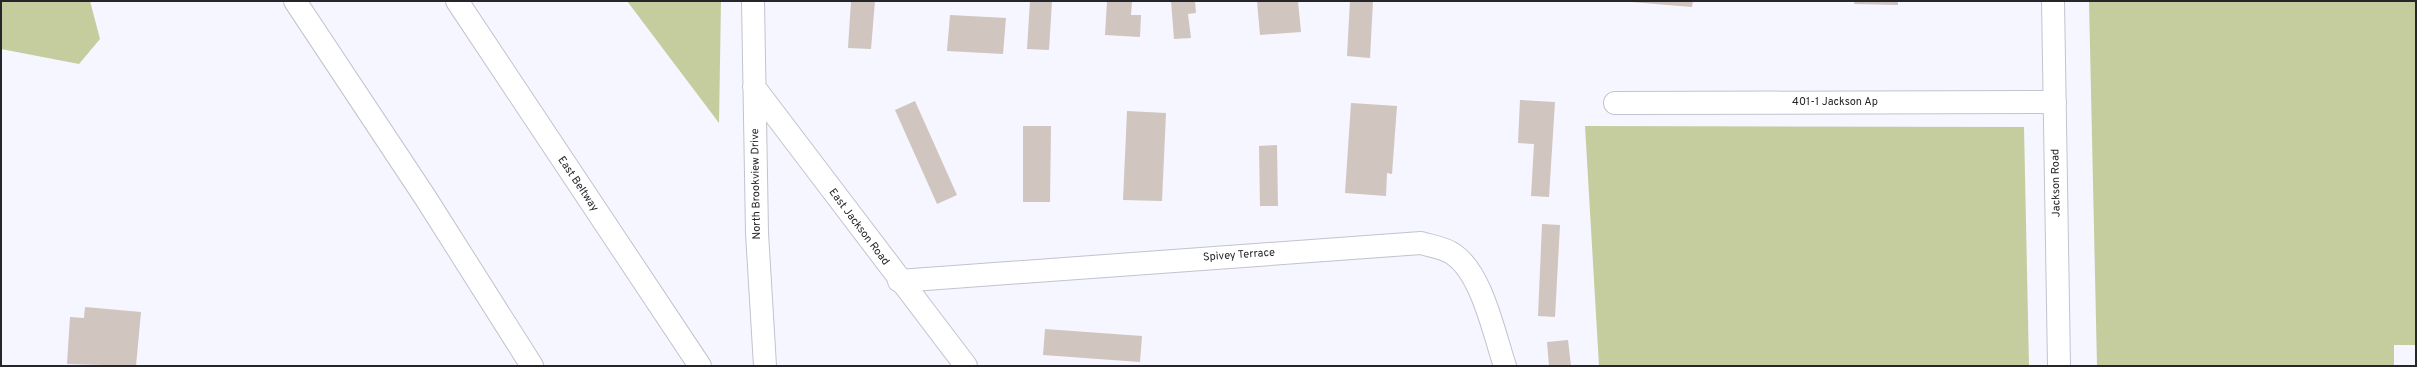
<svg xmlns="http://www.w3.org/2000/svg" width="2417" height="367" viewBox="0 0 2417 367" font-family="Overpass,sans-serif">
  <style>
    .green { fill: #c5cd9f }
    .building { fill: #d0c5bf }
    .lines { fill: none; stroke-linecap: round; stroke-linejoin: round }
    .minor-casing { stroke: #c2c3cd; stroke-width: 24 }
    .motorway-casing { stroke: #c2c3cd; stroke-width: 24 }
    .minor { stroke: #fff; stroke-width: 22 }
    .motorway { stroke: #fff; stroke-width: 22 }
    .labels { text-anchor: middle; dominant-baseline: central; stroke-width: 3.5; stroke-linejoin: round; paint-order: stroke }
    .street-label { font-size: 11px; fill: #26262a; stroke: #fff }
  </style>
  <rect width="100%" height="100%" fill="#f5f6ff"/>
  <path class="green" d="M1 1H90L100 39 79 64 1 49Z
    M627 1H721L719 123Z
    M2089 1H2416V345H2394V366H2097Z
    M1585 126 2024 127 2029 366H1599Z"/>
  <path class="building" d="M851 1H875L871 49 848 48Z
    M1030 1H1052L1049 50 1027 49Z
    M1107 1H1132L1131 15H1141L1140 37 1105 35Z
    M1171 1H1195L1196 13 1188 14 1191 38 1174 39Z
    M1257 1H1298L1301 32 1260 35Z
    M1350 1H1373L1370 58 1347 56Z
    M1619 1H1693L1692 7Z
    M1855 1H1898V5L1854 4Z
    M950 15 1006 18 1003 54 947 51Z
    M1520 100 1555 102 1549 197 1531 196 1534 144 1518 143Z
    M915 101 957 195 937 204 895 110Z
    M1351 103 1397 106 1392 174 1387 173 1386 196 1345 193Z
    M1127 111 1166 113 1162 201 1123 200Z
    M1023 126H1051L1050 202H1023Z
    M1277 145 1278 206H1260L1259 146Z
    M1542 224 1560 225 1555 317 1538 316Z
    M85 307 141 312 136 366 67 364 70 317 84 318Z
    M1045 329 1142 336 1140 362 1043 355Z
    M1568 340 1571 366H1549L1547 342Z"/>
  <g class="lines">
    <g class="minor-casing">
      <path id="minor" d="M753 1 757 233 765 366
        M2053 1 2059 366
        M754 87 966 366
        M1615 103 2055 102
        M899 281 1421 243C1431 246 1445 248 1453 254 1482 273 1494 334 1505 366"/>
    </g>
    <g class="motorway-casing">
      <path id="motorway" d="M295 1 425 197 532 366
        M457 1 700 366"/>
    </g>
    <use href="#minor" class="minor"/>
    <use href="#motorway" class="motorway"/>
  </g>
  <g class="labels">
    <g class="street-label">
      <text x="1835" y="102">401-1 Jackson Ap</text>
      <text transform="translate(2056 183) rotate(-91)">Jackson Road</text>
      <text transform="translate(578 184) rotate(56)">East Beltway</text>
      <text transform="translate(756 184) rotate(-91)">North Brookview Drive</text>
      <text transform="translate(859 227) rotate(53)">East Jackson Road</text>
      <text transform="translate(1239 255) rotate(-4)">Spivey Terrace</text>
    </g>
  </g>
  <rect width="2417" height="367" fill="none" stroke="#26262a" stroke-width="4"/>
</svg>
